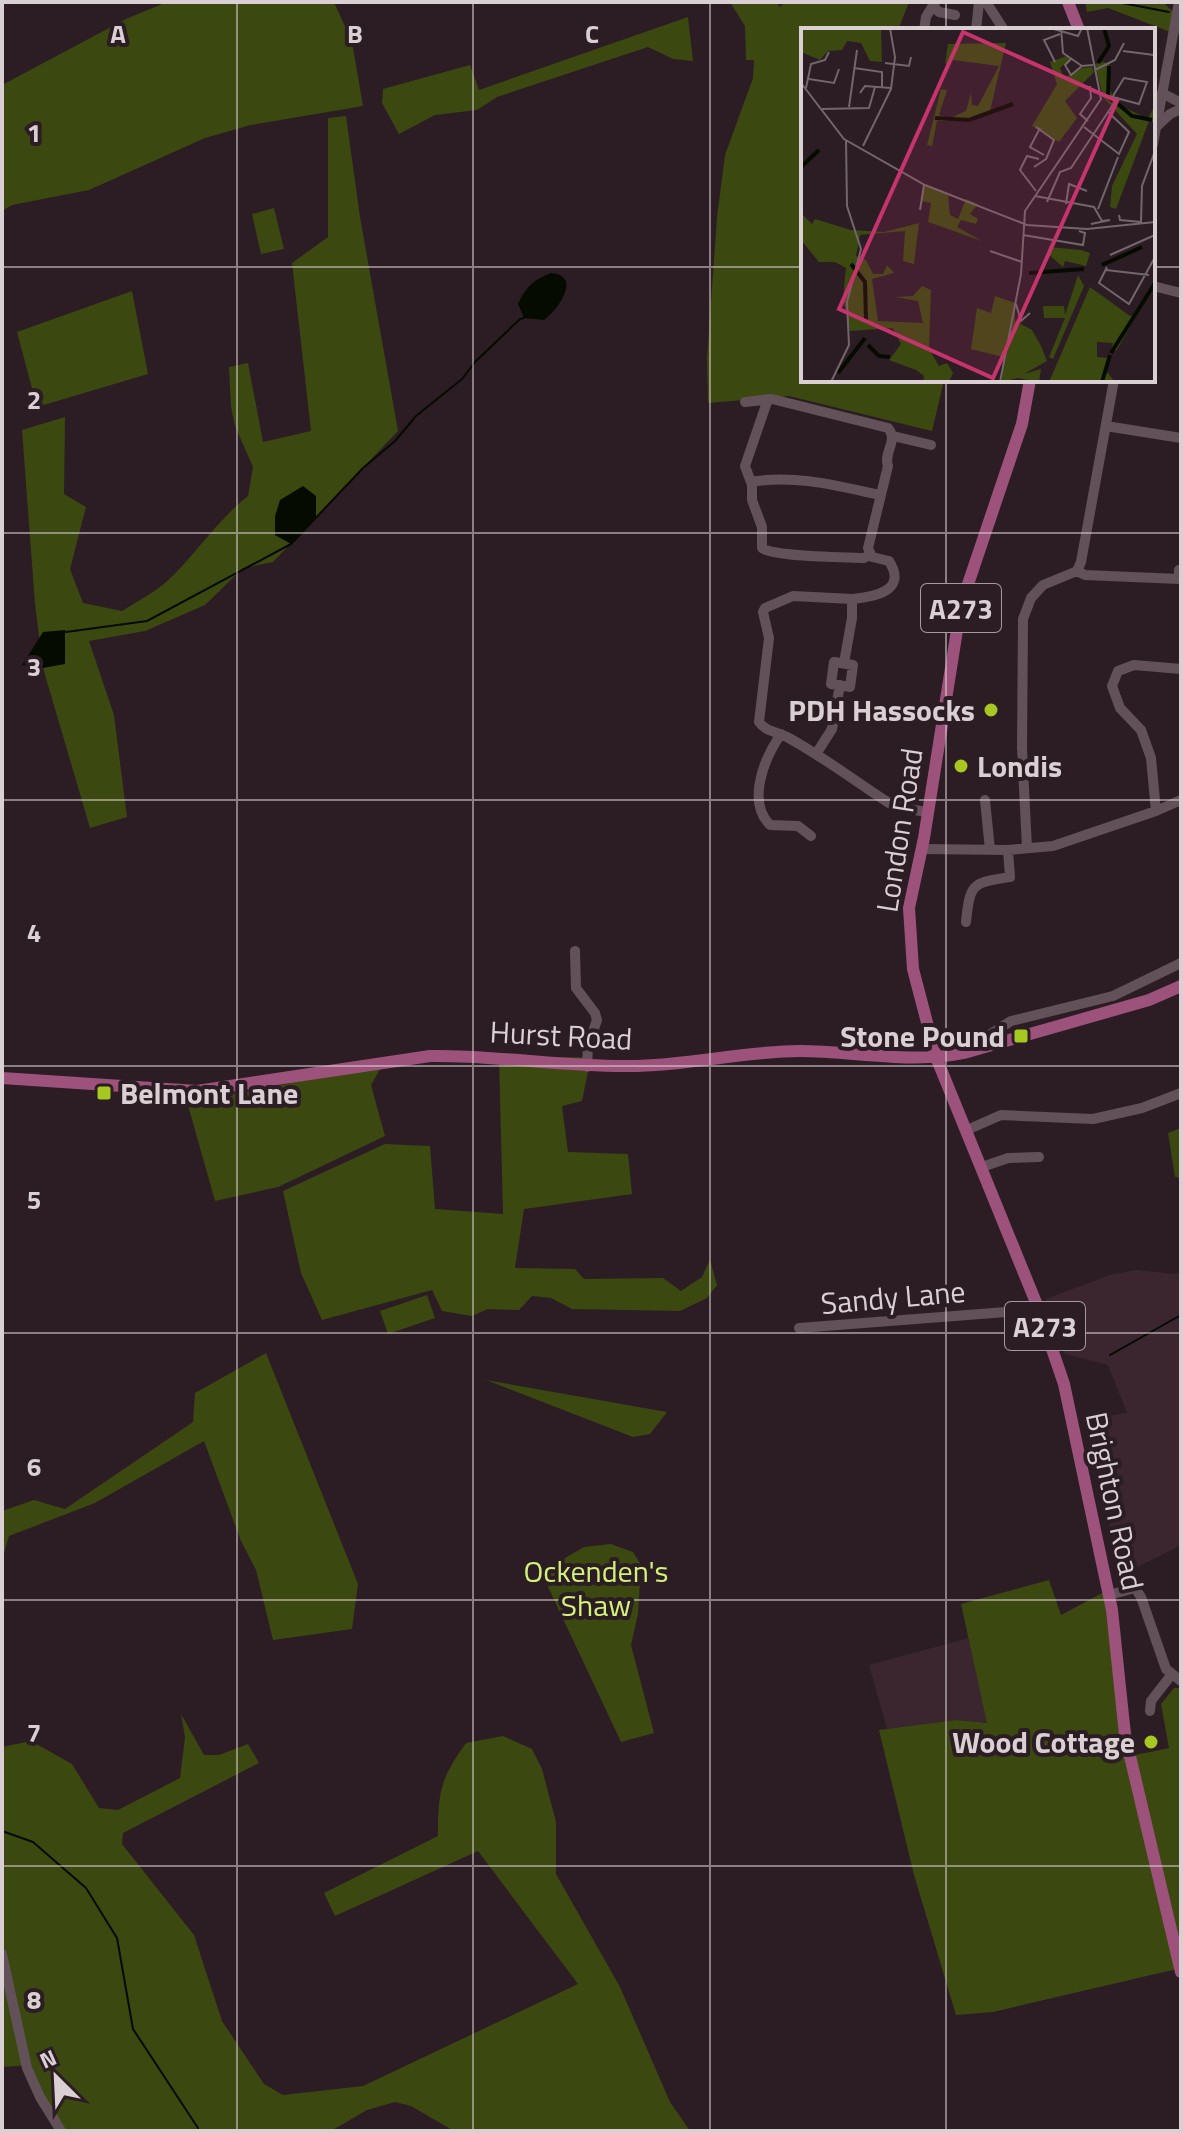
<svg xmlns="http://www.w3.org/2000/svg" width="1183" height="2133" viewBox="0 0 1183 2133" font-family="'Titillium Web',sans-serif">
  <style>
    .built { fill: #3b2630 }
    .green { fill: #3b480f }
    .water { fill: #060b00 }
    .lines { fill: none; stroke-linecap: round; stroke-linejoin: round }
    .stream { stroke: #060b00; stroke-width: 2 }
    .minor { stroke: #625159; stroke-width: 10 }
    .major { stroke: #9d527b; stroke-width: 12 }
    .grid { fill: none; stroke: #dad0d4; stroke-width: 2; stroke-opacity: 0.55 }
    .poi-dot { fill: #a6c821; stroke: #2c1d25; stroke-width: 3 }
    .labels { text-anchor: middle; dominant-baseline: central; stroke-width: 8; stroke-linejoin: round; paint-order: stroke }
    .shield { fill: #2c1d25; stroke: #a69aa0; stroke-width: 2 }
    .shield-label { font-size: 28px; font-weight: bold; fill: #dad0d4 }
    .poi-label { font-size: 30px; font-weight: bold; fill: #dad0d4; stroke: #2c1d25; text-anchor: end }
    .street-label { font-size: 30px; fill: #dad0d4; stroke: #2c1d25 }
    .park-label { font-size: 30px; fill: #d3f378; stroke: #2c1d25 }
    .inset-river { fill: none; stroke: #060b00; stroke-width: 4 }
    .inset-road { fill: none; stroke: #72656b; stroke-width: 2 }
    .view { fill: #c6346d; fill-opacity: 0.15; stroke: #c6346d; stroke-width: 4 }
    .inset-edge { fill: none; stroke: #dad0d4; stroke-width: 4 }
    .grid-label { font-size: 26px; text-anchor: middle; font-weight: bold; fill: #dad0d4; stroke: #2c1d25; stroke-width: 8; stroke-linejoin: round; paint-order: stroke }
  </style>
  <rect width="100%" height="100%" fill="#2c1d25"/>
  <path class="built" d="M1136 1270 1175 1274 1181 1272V1545L1122 1575 1084 1420 1127 1413 1108 1365 1065 1354 1046 1299 1110 1275Z
    M969 1638 988 1723 956 1720 887 1729 869 1665Z"/>
  <path class="green" d="M167 2H334L352 42 363 106 251 125 205 138 89 190 12 205 2 211V85L126 19Z
    M730 2H776L780 7 785 2H909L898 30H803V380H944L932 431 789 396 708 403 707 359 717 217 725 155 753 78 754 60H746L745 26Z
    M1085 2H1163L1181 20V36L1108 8 1087 12Z
    M688 17 693 61 673 59 648 47 497 97 477 110 435 115 399 134 382 103 383 89 470 65 479 90Z
    M346 116 360 217 398 431 273 562 243 568 205 605 145 631 89 641 114 715 127 817 90 828 43 668 35 604 22 430 65 417 64 494 86 507 70 569 83 603 122 611C136 602 152 594 165 583 195 556 217 520 248 496L253 467 235 426 231 407 229 367 248 363 263 442 311 431 292 263 328 237V118Z
    M274 208 284 249 261 254 252 214Z
    M132 291 148 374 37 407 17 332Z
    M591 1057 582 1101 562 1106 568 1152 628 1154 632 1194 524 1209 515 1268 575 1269 584 1279 663 1278 681 1291 702 1277 710 1260 717 1285 707 1298 680 1311 572 1309 551 1298 532 1296 519 1310 488 1309 472 1316 442 1311 432 1290 322 1320 301 1273 283 1191 385 1144 430 1146 435 1209 503 1214 499 1058Z
    M383 1064 371 1085 385 1136 278 1187 215 1201 184 1091 227 1088 229 1094C282 1087 331 1073 383 1064Z
    M1181 1128V1178L1175 1177 1168 1133Z
    M427 1295 435 1318 388 1334 380 1311Z
    M266 1353 358 1584 352 1629 273 1640 256 1570 241 1541 204 1441 95 1503 9 1536 2 1560V1511L34 1500 65 1509 193 1422 195 1393Z
    M486 1380 667 1412 650 1434 633 1437Z
    M611 1544 633 1552 641 1565 638 1614 631 1645 654 1733 621 1742 541 1572 584 1547Z
    M1049 1580 1061 1615 1108 1590 1135 1755 1169 1748 1161 1704 1174 1688H1181V1968L993 2012 956 2015 914 1875 879 1730 956 1720 987 1723 961 1604Z
    M181 1714 204 1755H219L248 1744 259 1763 123 1833 122 1844 194 1935 222 2021 264 2084 283 2095 363 2086 578 1984 478 1851 335 1916 324 1893 438 1836C438 1793 440 1779 466 1743L503 1736 532 1749 542 1769 556 1822V1874L620 1987 670 2102 690 2131H454L411 2106 395 2102 367 2110 331 2131H66L45 2099 31 2065 2 2067V1747L31 1741 72 1764 99 1808 118 1810 180 1778 185 1737Z"/>
  <path class="water" d="M551 273C582 275 559 309 544 320L524 318 518 304C525 288 534 279 551 273Z
    M303 486 316 496V517L291 544 275 535V516L280 500Z
    M65 630V664L43 668 22 665 43 632Z"/>
  <g class="lines">
    <path class="stream" d="M1117 2 1169 12
      M66 632 147 621 291 544 363 468 395 441 416 416 462 379 476 361 520 319 524 318
      M1110 1355 1181 1315
      M2 1831 33 1842 86 1888 117 1938 133 2029 198 2128"/>
    <path class="minor" d="M986 2 1004 30
      M933 6 939 12 955 15
      M924 30 926 17 935 2
      M976 30 979 2
      M1162 93 1181 103
      M1157 126 1170 114 1181 109
      M1153 144 1179 2
      M1153 286 1181 293
      M768 399 745 466 752 485V500L762 527V548C774 557 844 557 864 558L869 555
      M745 402 772 399 888 428C899 441 883 452 888 466L868 548 872 557 889 561C908 591 874 597 852 599V618L844 663
      M1106 426 1181 438
      M893 436 931 445
      M751 482C794 474 838 486 880 495
      M1077 571 1085 575 1179 579V570
      M852 599 793 596 765 608 763 612 769 638 759 722C766 732 776 731 787 737 822 756 855 781 889 803L902 808 927 812
      M834 662 853 665 850 687 831 684Z
      M781 734C765 757 746 801 770 825L798 826 811 836
      M816 754 832 729 840 685
      M985 800 990 850
      M1156 811 1151 758 1141 730 1120 708 1112 686 1118 671 1134 665 1181 669
      M1027 848 1022 748 1023 619 1031 598 1043 585 1077 571 1081 562 1114 380
      M922 849 1008 850 1053 846 1156 811 1181 800
      M966 922C970 883 972 883 1010 877L1008 850
      M575 951 576 988 595 1013 597 1020 588 1046 587 1067
      M982 1048 983 1039 1011 1021 1113 996 1181 963
      M967 1130 1001 1115 1093 1119 1142 1108 1181 1093
      M982 1167 1008 1158 1039 1157
      M799 1328 1006 1312 1037 1305
      M1109 1595 1135 1588 1141 1597 1166 1669 1181 1681
      M1150 1711 1151 1701 1172 1674
      M2 1954 27 2068 40 2097 61 2131"/>
    <path class="major" d="M1068 2 1079 30
      M1030 380 1022 424 961 605 924 838 909 908 913 969 936 1057 1037 1305 1064 1384 1112 1610 1125 1735 1181 1972
      M2 1078 197 1091 430 1056C497 1055 563 1067 630 1066 687 1066 744 1051 800 1051 853 1051 911 1064 964 1053L1149 1000 1181 986"/>
  </g>
  <path class="grid" d="M237 2V2131M473 2V2131M710 2V2131M946 2V30M2 267H803M1153 267H1181M946 380V2131M2 533H1181M2 800H1181M2 1066H1181M2 1333H1181M2 1600H1181M2 1866H1181"/>
  <g class="poi-dot">
    <circle cx="991" cy="710" r="8"/>
    <circle cx="961" cy="766" r="8"/>
    <rect x="1013" y="1028" width="16" height="16" rx="4"/>
    <rect x="96" y="1085" width="16" height="16" rx="4"/>
    <circle cx="1151" cy="1742" r="8"/>
  </g>
  <g class="labels">
    <g class="shield">
      <rect x="921" y="584" width="80" height="48" rx="6"/>
      <rect x="1005" y="1302" width="80" height="48" rx="6"/>
    </g>
    <g class="shield-label">
      <text x="961" y="608">A273</text>
      <text x="1045" y="1326">A273</text>
    </g>
    <g class="poi-label">
      <text x="975" y="710">PDH Hassocks</text>
      <text x="977" y="766" text-anchor="start">Londis</text>
      <text x="1005" y="1036">Stone Pound</text>
      <text x="120" y="1093" text-anchor="start">Belmont Lane</text>
      <text x="1135" y="1742">Wood Cottage</text>
    </g>
    <g class="street-label">
      <text transform="translate(899 830) rotate(-81)">London Road</text>
      <text transform="translate(561 1035) rotate(3)">Hurst Road</text>
      <text transform="translate(893 1297) rotate(-5)">Sandy Lane</text>
      <text transform="translate(1115 1501) rotate(78)">Brighton Road</text>
    </g>
    <g class="park-label">
      <text x="596" y="1571">Ockenden's<tspan x="596" dy="34">Shaw</tspan></text>
    </g>
  </g>
  <g transform="translate(801 28)">
    <rect width="354" height="354" fill="#2c1d25"/>
    <path d="M0 0H80L81 34 69 33 60 15 46 13 41 22 27 23 19 32 0 24ZM205 15 189 83 165 93H136L131 118 126 117 140 61 146 62 138 87 149 90 165 83 170 65 171 77 177 78 198 38 152 32 144 36 147 16ZM266 28 270 30 259 40 263 50 281 40 291 39 293 44 264 73 276 90 258 114 231 98 256 56 249 34ZM303 34 310 38 307 56 314 75 347 91 354 76V95L348 93 315 181 309 179 311 158 336 106 302 69 294 36ZM123 157 147 167 149 187 157 191 165 171 177 176 169 186 177 191 175 196 160 192 156 199 181 213 127 194 130 175 120 173ZM0 185 11 196 14 191 50 202 83 204 118 195 113 236 102 233 104 203 59 207 55 228 65 232 72 246H82L86 237 93 245 71 251 77 293 122 295 117 273 94 269 112 268 121 258 130 262 128 321 138 338 146 335 152 345 148 354H122L123 348 115 342 88 332 100 316 92 300 49 303 42 270 45 240 34 234H18L0 212ZM248 219 280 222 289 225 285 238 264 233 262 239 246 225ZM277 247 283 258 252 331 248 329 264 290H243L242 278H263L264 287ZM289 259 329 288 336 287 315 323H310L312 315 296 314V329L307 330 306 344 314 354H248ZM194 268 214 275V293L231 302 240 318 246 333 223 346 240 341 238 354 217 350 201 354 202 329 170 321 176 280 190 285Z" fill="#3b480f"/>
    <path class="inset-river" d="M297 35 308 18 303 0M308 38 307 69 312 73M317 76 331 88 351 92M134 90 168 92 212 76M0 139 18 122M50 236 64 254 65 292M301 237 341 219M228 245 283 241M67 317 78 328 89 329M310 325 354 255M37 345 64 310M301 354 309 327"/>
    <path class="inset-road" d="M249 0 277 8 281 0M260 0 262 25 281 38 292 37M322 23 353 27M271 30 264 37 270 47 281 38M254 34 243 12 259 6M84 35 108 38 110 29M53 40 81 44V59M294 42 314 32 323 15M8 51 33 55 38 41M0 55 43 111 124 157 226 197 286 201 354 194M5 60 10 36 24 32 28 24M59 65 64 58 90 60M300 66 338 76 346 54 323 50 312 68M48 79 56 22M21 81 68 80 74 59M287 93 279 86 290 70 289 58M283 99 318 126 328 104 307 84M239 100 229 119 243 127M62 118 90 61 94 29 89 0M233 139 245 131 253 112 235 99M235 163 219 142 226 128 238 131M234 168 293 179 301 193M246 174 259 144 270 140 317 69M265 176 268 156 286 163M297 181 317 129M119 182 123 157M318 187 319 192 340 194 341 158 354 123M290 196 309 192 301 193M222 207 282 217 284 205 278 203M189 223 221 234M309 227 354 207M306 239 298 255 328 276 354 229M305 242 348 247M215 276 220 293 229 285M30 354 48 317 46 274 60 221 46 178 45 112M199 354 220 246 224 183 300 71 286 0"/>
    <path class="view" d="M162 4 316 73 192 350 38 281Z"/>
    <rect width="354" height="354" class="inset-edge"/>
  </g>
  <g class="grid-label">
    <text x="118" y="43">A</text>
    <text x="355" y="43">B</text>
    <text x="592" y="43">C</text>
    <text x="34" y="142">1</text>
    <text x="34" y="409">2</text>
    <text x="34" y="676">3</text>
    <text x="34" y="942">4</text>
    <text x="34" y="1209">5</text>
    <text x="34" y="1476">6</text>
    <text x="34" y="1742">7</text>
    <text x="34" y="2009">8</text>
  </g>
  <rect width="1183" height="2133" fill="none" stroke="#dad0d4" stroke-width="8"/>
  <g transform="translate(56 2077) rotate(336)" stroke="#2c1d25" stroke-width="6" paint-order="stroke">
  <path d="M0-6L14 30L0 20L-14 30Z" fill="#dad0d4"/>
  <text y="-12" font-size="22" font-weight="bold" text-anchor="middle" fill="#dad0d4">N</text>
  </g>
</svg>
